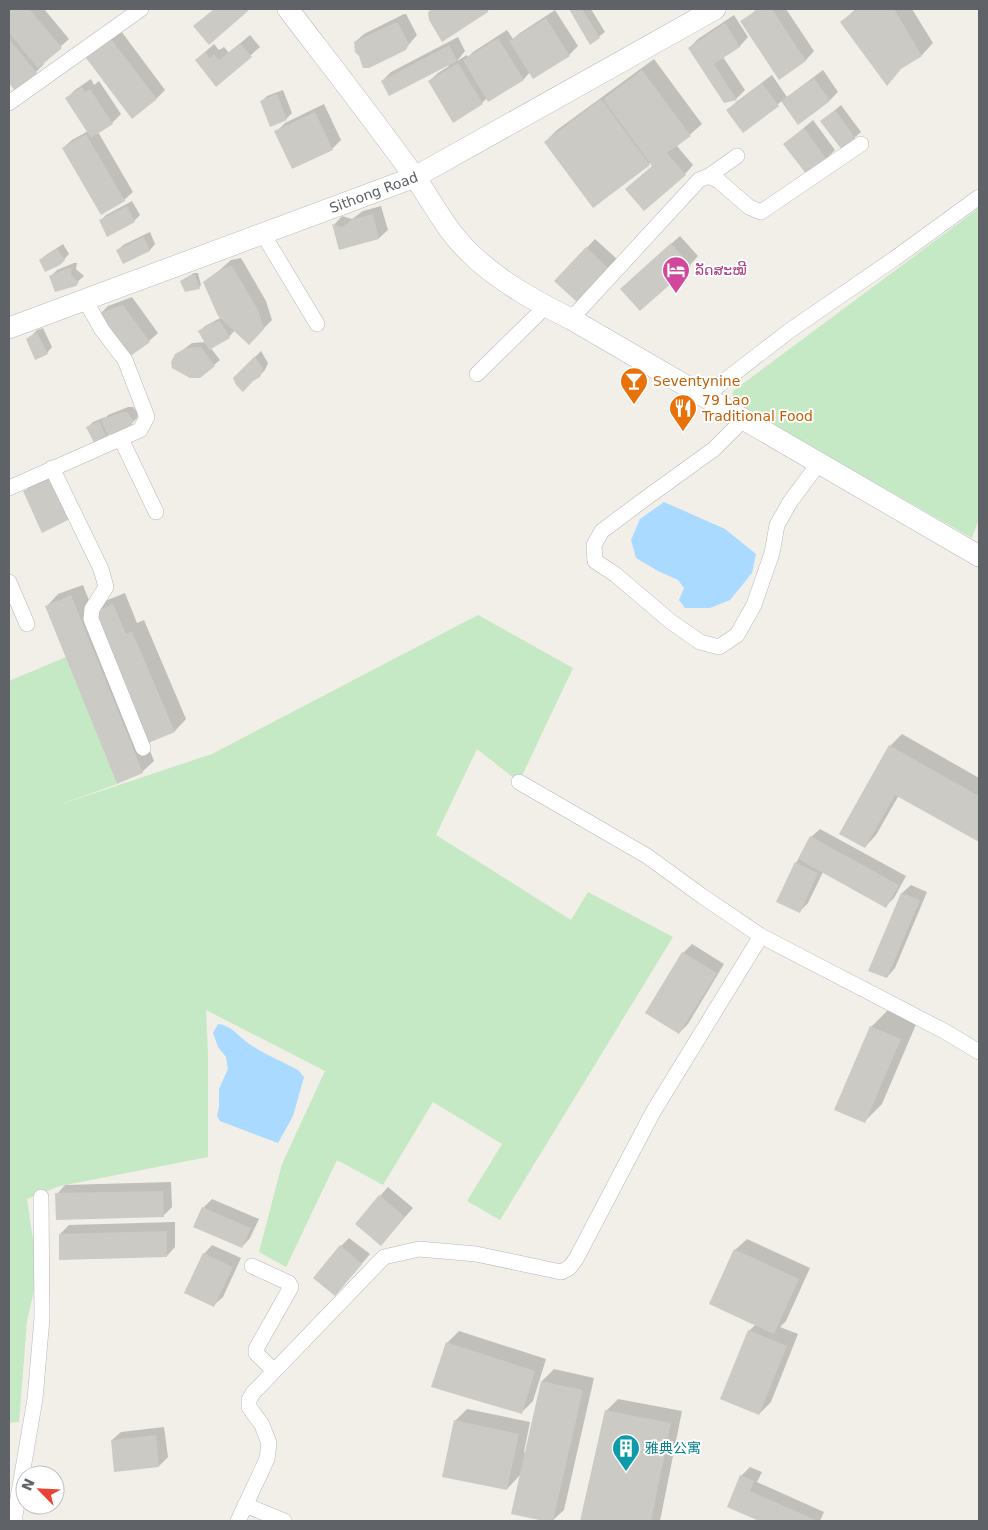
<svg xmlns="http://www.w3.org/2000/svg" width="988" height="1530" viewBox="0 0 988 1530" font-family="'DejaVu Sans','Noto Sans SC','Noto Sans Lao',sans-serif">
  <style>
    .green { fill: #c5e8c5 }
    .water { fill: #aadaff }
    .shadow { fill: #0003 }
    .building { fill: #cccac5 }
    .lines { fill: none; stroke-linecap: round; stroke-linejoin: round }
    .street-casing { stroke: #b5b8bc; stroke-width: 16 }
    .secondary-casing { stroke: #b6babf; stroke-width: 22 }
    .street { stroke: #fff; stroke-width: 15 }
    .secondary { stroke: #fff; stroke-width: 21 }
    .labels { text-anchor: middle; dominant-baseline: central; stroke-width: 4; stroke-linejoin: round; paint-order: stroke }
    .street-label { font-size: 14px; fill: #5f6368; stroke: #fff }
    .hotel-label { font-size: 14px; fill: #b23c85; stroke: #fff; text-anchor: start }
    .food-label { font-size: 14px; fill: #c56008; stroke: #fff; text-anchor: start }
    .culture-label { font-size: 14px; fill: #0d838f; stroke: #fff; text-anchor: start }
  </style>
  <rect width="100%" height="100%" fill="#f1efe8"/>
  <path class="green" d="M979 208V519L972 538 731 401 733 391Z
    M478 615 573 668 519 782 477 749 436 835 571 920 588 892 673 937 500 1220 467 1201 502 1144 433 1102 383 1185 337 1160 286 1267 259 1252 282 1164 325 1071 206 1010 208 1054V1157L60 1186 27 1199 38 1273 27 1321 19 1422 9 1423V681L66 657 117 784 56 806 212 754Z"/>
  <path class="water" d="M664 502 725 529 756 554 752 573 730 600 710 608H685L679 600 684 588 678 580 658 571 636 558 631 540 640 519Z
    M218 1024C231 1025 238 1036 248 1043 263 1054 281 1061 298 1070L304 1077 293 1116 278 1143 220 1121 217 1116 219 1107V1089L228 1069 226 1057 218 1047 213 1033Z"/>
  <path class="shadow" d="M9 9H44L69 39 43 62 44 64 36 72 15 89 9 81Z
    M432 9H490L487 11 429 12Z
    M570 9H591L605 32 591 43Z
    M757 9H786L814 51 806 60 779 78 742 22Z
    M856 9H912L933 43 922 55 904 65 887 84 841 22Z
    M555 10 578 46 569 55 530 72 524 79 489 101 487 98 482 103 429 81 438 73 449 66 448 64 382 81 391 72 458 37 465 51 457 61 467 55 468 57 473 52 507 30 513 39 520 33Z
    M404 14H406L417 35 405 49 355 42 364 34Z
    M734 15 748 37 740 46 723 57 745 90 736 99 689 48 698 39Z
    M121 31 165 90 156 99 88 58Z
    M250 35 260 47 217 85 196 60 214 44 219 50 224 47 229 53Z
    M654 59 702 124 677 146 693 165 685 174 654 165 651 162 593 206 545 142 557 130Z
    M823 70 838 92 830 100 798 123 782 101 743 131 728 111 736 102 772 75 787 97Z
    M91 79 94 85 99 81 121 114 112 123 98 132 133 192 124 200 63 148 72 140 88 131 67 98 75 90Z
    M283 90 292 113 286 119 261 102 267 96Z
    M324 104 341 140 332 149 276 132 285 123Z
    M841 105 861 132 842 148 822 121Z
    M813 120 835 150 826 159 785 144Z
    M132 201 140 215 134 221H100L106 215Z
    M381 206 388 230 379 238 340 249 334 225 342 216 352 219 363 211Z
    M150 232 155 244 150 250 123 262 118 250 123 245Z
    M680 236 698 256 690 265 631 280Z
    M595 239 617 259 578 301 556 281Z
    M63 244 69 254 60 264 40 260 46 255Z
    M241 258 266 301 272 320 258 334 235 330 229 337 210 347 220 360 214 365 176 355 192 343 206 342 200 331 205 326 222 317 205 283 231 260Z
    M74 263H77L76 269 84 276 75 284 51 276 57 270Z
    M194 273H198L201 285 199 288 181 281Z
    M132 297 158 333 149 341 99 315 108 306Z
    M43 328 52 347 47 353 31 336 37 330Z
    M261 351 268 363 265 370 259 376 235 378Z
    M128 407H133L138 413 137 418 131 424 110 433 103 440 87 428 93 422 105 417V418L108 415Z
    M58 471 76 511 68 519 43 531 25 492 33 483Z
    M83 585 94 613 105 601 125 593 137 623 144 620 186 719 175 731 149 742 143 733 154 761 142 772 47 606 58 594Z
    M902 734 979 778V841L899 795 876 835 865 847 890 746Z
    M820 829 906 876 894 898 886 906 823 872 808 903 799 912 796 863 811 837Z
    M911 885 927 892 895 968 887 977 870 970 902 893Z
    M692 944 724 964 688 1024 679 1033 683 953Z
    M888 1010 917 1022 882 1104 864 1122 871 1027Z
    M171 1182 172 1207 163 1216 57 1194 65 1185Z
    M388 1187 413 1208 381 1244 380 1196Z
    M212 1199 259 1219 250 1238 242 1247 203 1208Z
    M175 1222V1247L167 1256 60 1234 69 1225Z
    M349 1238 370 1254 335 1295 341 1246Z
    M747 1239 810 1268 786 1321 780 1327 798 1334 771 1402 759 1414 749 1331 756 1324 735 1250Z
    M212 1245 241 1258 223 1297 214 1305 204 1254Z
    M459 1331 546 1359 533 1401 522 1412 447 1343Z
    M554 1369 594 1378 564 1510 552 1521H550L513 1513 521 1474 507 1489 455 1421 467 1409 530 1422 524 1452 526 1453 542 1381Z
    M618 1399 682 1411 660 1521H582L606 1411Z
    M164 1427 168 1457 159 1466 112 1440 121 1432Z
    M750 1467 762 1472 757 1482 824 1512 820 1521H762L728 1506 741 1476Z"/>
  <path class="building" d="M9 9H29L62 48 38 68 9 33Z
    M214 9H247L248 11 209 45 193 26Z
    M432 9H487L488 12 442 42 429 20 428 12Z
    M569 9H582L600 38 590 45Z
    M759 9H772L806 61 779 80 740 21Z
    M858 9H894L922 56 901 69 887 86 840 22Z
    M546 18 570 56 533 79 509 41Z
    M394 23H398L409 44 406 50 369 68H363L359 56 355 52 354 42Z
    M725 23 740 47 714 64 737 100 724 103 688 48Z
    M498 38 524 80 488 102 463 60Z
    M9 39 37 73 15 91 9 83Z
    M111 39 157 99 132 119 86 58Z
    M240 43 252 57 216 87 195 60 205 52 210 58 214 54 219 60Z
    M449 45 457 61 389 96 381 81Z
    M458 63 483 104 453 123 428 81Z
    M642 70 691 136 667 153 686 175 644 211 625 189 652 166 603 99Z
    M814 78 830 101 798 125 781 101Z
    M762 83 779 106 743 133 726 110Z
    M82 87 85 92 90 89 113 124 91 138 65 98Z
    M277 94 287 120 270 127 260 101Z
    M601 99 650 165 593 208 544 142Z
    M835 110 856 139 842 150 820 121Z
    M315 112 333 150 292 169 274 131Z
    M804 128 827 160 807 175 783 144Z
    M86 134 125 201 101 215 62 148Z
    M127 206 135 222 107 237 99 220Z
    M373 214 379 239 339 250 332 224 342 227 353 219Z
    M144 237 150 251 123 264 116 250Z
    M671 243 691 266 640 311 620 289Z
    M586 247 609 269 578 303 554 281Z
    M57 249 65 260 60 265 45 272 39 260Z
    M232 266 258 310 264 329 249 345 218 316 203 282 221 269Z
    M68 268 72 269 71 275 79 282 76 286 55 292 49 276Z
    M191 275H195L200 289 185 292 180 281Z
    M123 305 150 342 132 355 122 352 97 314Z
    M220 321 230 338 209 350 198 331 211 323Z
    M37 333 48 354 35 360 26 339 30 336Z
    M201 347 215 366 200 378H190L172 368 171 362 175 354 186 348Z
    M255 356 263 369 260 377 253 381 243 392 236 385 233 378Z
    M122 412H127L133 420 132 425 111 435 106 432 101 420Z
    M99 421 106 436 103 441 95 445 86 427Z
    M50 479 68 520 42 533 23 491Z
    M71 595 143 773 117 784 45 606Z
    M113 604 126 634 132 631 175 732 148 743 92 613Z
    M889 745 979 796V842L895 795 865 848 839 834Z
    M810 836 899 885 886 908 798 859Z
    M795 862 818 873 800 913 776 902Z
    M901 893 920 900 887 978 868 971Z
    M682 952 717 973 679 1034 645 1013Z
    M870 1026 901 1039 865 1123 834 1110Z
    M163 1191 164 1217 56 1220 55 1193Z
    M379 1195 405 1217 381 1246 355 1224Z
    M202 1207 251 1228 242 1248 193 1227Z
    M167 1231V1257L59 1260V1234Z
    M340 1245 362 1264 335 1296 313 1278Z
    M734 1249 799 1279 774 1334 709 1304Z
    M203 1253 233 1267 214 1307 184 1293Z
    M748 1330 787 1346 759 1415 720 1399Z
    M446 1342 535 1371 522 1414 431 1387Z
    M541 1381 583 1390 553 1521H544L511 1514Z
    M605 1410 671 1423 651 1521H580Z
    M454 1420 519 1434 507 1490 442 1477Z
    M156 1435 159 1467 114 1472 111 1440Z
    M740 1475 754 1481 750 1491 818 1521H759L727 1507Z"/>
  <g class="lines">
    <g class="street-casing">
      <path id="street" d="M9 103 141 9
        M709 176 737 156
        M263 234 317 324
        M571 319 699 180 709 176 719 181 749 207 761 212 861 144
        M477 374 546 306
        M705 396 789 331 894 259 979 197
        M744 419 714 449 642 501 602 531 594 545 595 561 616 575 670 621 700 642 719 647 737 635 754 605 772 553 777 525 790 502 819 463
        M121 439 156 512
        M52 468 101 569 106 587 92 609 91 619 143 748
        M9 488 140 430 147 417 125 360 102 330 85 300
        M9 582 27 624
        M519 782 647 856 702 896 761 936 946 1032 979 1052
        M252 1266 289 1283 291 1287 256 1349V1353L274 1371
        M245 1505 284 1521
        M14 1521 35 1399 42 1318 41 1197
        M238 1521 267 1459 269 1443 262 1425 249 1407V1400L253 1393 384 1257 419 1249 476 1254 561 1272 569 1268 576 1259 653 1112 761 936"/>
    </g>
    <g class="secondary-casing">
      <g id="secondary">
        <path d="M288 9C330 64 373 119 414 176 434 204 446 231 472 255 500 282 537 302 571 319L979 556"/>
        <path id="s1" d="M9 328 415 177 715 9"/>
      </g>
    </g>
    <use href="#street" class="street"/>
    <use href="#secondary" class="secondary"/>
  </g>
  <defs>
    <g id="hotel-pin" transform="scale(1.4375)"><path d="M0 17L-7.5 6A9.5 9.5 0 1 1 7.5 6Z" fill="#d1479c" stroke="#fff"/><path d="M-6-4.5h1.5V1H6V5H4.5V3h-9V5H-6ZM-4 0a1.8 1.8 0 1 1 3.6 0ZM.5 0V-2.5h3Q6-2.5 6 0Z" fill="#fff"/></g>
    <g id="bar-pin" transform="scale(1.4375)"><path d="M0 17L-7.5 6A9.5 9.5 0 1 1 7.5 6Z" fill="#e8710a" stroke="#fff"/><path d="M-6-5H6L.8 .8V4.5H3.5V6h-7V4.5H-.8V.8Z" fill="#fff"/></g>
    <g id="restaurant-pin" transform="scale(1.4375)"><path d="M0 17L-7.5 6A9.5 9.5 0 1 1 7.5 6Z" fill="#e8710a" stroke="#fff"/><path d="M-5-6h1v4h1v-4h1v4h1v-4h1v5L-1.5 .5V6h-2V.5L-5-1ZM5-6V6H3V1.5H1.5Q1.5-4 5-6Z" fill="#fff"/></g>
    <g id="building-pin" transform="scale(1.4375)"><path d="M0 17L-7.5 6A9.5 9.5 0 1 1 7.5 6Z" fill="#0f9aa8" stroke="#fff"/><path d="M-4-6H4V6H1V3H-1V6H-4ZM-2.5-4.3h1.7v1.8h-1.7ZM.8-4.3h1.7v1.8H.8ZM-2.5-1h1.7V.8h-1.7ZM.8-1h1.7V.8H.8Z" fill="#fff"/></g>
  </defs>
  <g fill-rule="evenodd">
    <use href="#hotel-pin" x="676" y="270"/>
    <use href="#bar-pin" x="634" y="381"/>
    <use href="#restaurant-pin" x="683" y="408"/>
    <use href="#building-pin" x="626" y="1448"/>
  </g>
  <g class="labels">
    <g class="street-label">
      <text stroke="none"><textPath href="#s1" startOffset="389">Sithong Road</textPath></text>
    </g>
    <g class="hotel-label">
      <text x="695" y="270">ລັດສະໝີ</text>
    </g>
    <g class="food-label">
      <text x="653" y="381">Seventynine</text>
      <text x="702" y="400">79 Lao<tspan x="702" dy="16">Traditional Food</tspan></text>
    </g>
    <g class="culture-label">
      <text x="645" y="1448">雅典公寓</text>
    </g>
  </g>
  <rect width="988" height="1530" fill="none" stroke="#5f6368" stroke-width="20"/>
  <g transform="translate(40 1490) rotate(294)"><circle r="24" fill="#ffffff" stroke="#bfc1c3"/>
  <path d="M0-4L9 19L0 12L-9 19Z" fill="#ea4335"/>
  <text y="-8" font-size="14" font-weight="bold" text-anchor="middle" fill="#5f6368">N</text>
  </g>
</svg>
